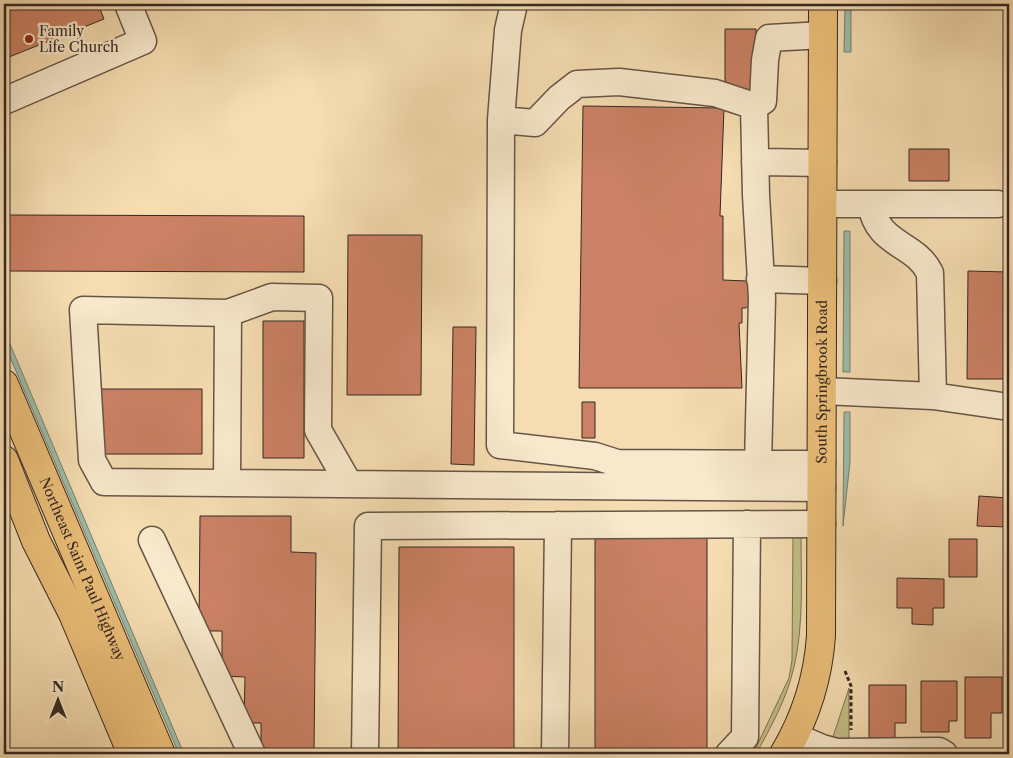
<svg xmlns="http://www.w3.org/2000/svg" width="1013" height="758" viewBox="0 0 1013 758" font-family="'Libre Caslon Text',serif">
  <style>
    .green { fill: #c4be86; stroke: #7d7354 }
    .water { fill: #9dbca8; stroke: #748173 }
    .building { fill: #cb8165; stroke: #362823 }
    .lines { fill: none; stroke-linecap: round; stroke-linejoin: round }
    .minor-casing { stroke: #665546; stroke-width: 29 }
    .major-casing { stroke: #362823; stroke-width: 30 }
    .highway-casing { stroke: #362823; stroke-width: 30 }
    .path { stroke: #362823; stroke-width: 3; stroke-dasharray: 4 2.5; stroke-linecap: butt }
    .minor { stroke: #f8e9cc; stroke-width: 26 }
    .major { stroke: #eabe78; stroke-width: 28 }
    .highway { stroke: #eabe78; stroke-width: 28 }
    .poi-dot { fill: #8f2418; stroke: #f8e9cc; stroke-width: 2 }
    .labels { text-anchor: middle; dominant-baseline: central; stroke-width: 4.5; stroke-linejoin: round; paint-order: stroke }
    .poi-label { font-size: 14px; fill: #362823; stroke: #f8e9cc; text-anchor: start }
    .street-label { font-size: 14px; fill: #362823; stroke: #f8e9cc }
  </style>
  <rect width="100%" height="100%" fill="#f5ddb1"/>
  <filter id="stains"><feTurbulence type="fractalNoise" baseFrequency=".004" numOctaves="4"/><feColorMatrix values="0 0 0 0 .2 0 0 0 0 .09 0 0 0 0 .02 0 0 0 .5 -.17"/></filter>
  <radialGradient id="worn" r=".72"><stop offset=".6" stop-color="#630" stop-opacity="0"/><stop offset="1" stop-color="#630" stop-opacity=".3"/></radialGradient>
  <path class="green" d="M793 534H801C801 578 804 624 794 667 787 698 771 727 756 754H753L789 678 792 660Z
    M849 688V744L832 740Z"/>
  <path class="water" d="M845 4H851V52H844Z
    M844 231H850V372H843Z
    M4 330 184 754H179L4 343Z
    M844 412H850V462L843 526Z"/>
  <path class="building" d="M4 4H98L104 19 4 59Z
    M566 4H590V8H566Z
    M725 29H756V90H725Z
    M583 106 724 108 720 216H723V280L747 281 749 284V305L746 308H742V323H739L742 388H579Z
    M909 149H949V181H909Z
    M7 215 304 216V272L7 271Z
    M348 235H422L421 395H347Z
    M968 271 1009 272V379H967Z
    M263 321H304V458H263Z
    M453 327H476L474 465 451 464Z
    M100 389H202V454H101Z
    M582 402H595V438H582Z
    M979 496 1009 498V527L977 526Z
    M200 516H291V552L316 553 314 754H261V723H244L245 677 222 676V631H199Z
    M595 534H707V754H595Z
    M949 539H977V577H949Z
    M399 547H514V754H398Z
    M897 578 944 579V608H933V625L912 624V608H897Z
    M965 677H1002V713H991V738H965Z
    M921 681H957V721H949V732H921Z
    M869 685H906V723H895V738H869Z"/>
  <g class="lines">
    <g class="minor-casing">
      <path id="minor" d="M514 4 508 30 501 120 500 445 595 456 617 463 822 464
        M4 101 143 41 128 4
        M754 106 763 101 765 60 769 38 823 35
        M501 120 535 123 559 98 577 84 619 82 715 93 754 106 756 195 762 298 758 464
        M755 162 823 163
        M823 204H998
        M871 204C877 246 915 242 930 273L933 396
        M760 279 823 281
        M228 313 272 297 319 298 318 430 349 484
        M823 391 933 396 1009 407
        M227 482 228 313 83 310 92 460 104 482 822 488
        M152 540 252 754
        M794 736 822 748 837 752 939 751 944 754
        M365 754 368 526 822 524
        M555 754 558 525
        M729 754 745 737 747 524"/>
    </g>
    <g class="major-casing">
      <g id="major">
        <path id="s1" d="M4 384 161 754"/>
        <path d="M4 460 36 541 73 614 132 754"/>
      </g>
    </g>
    <g class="highway-casing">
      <g id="highway">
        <path id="s2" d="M784 754C806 717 818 679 821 636L823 4"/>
      </g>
    </g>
    <path class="path" d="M845 671 851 686V730"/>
    <use href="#minor" class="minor"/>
    <use href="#major" class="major"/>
    <use href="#highway" class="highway"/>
  </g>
  <circle class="poi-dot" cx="29" cy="39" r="5"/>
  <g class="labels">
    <g class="poi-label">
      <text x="39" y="31">Family<tspan x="39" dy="16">Life Church</tspan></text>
    </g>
    <g class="street-label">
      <text stroke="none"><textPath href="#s2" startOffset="379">South Springbrook Road</textPath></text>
      <text stroke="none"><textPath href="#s1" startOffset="201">Northeast Saint Paul Highway</textPath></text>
    </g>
  </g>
  <rect width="1013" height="758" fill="none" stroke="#f5ddb1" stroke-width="20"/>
  <rect x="5" y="5" width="1003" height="748" fill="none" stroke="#362823" stroke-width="2.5"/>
  <rect x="10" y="10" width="993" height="738" fill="none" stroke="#362823"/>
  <g transform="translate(58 700)" stroke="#f8e9cc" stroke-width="4" paint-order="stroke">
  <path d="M0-4L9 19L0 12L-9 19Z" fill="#362823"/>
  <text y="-8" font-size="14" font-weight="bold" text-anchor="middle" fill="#362823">N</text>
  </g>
  <rect width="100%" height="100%" filter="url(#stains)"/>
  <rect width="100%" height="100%" fill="url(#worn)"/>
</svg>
